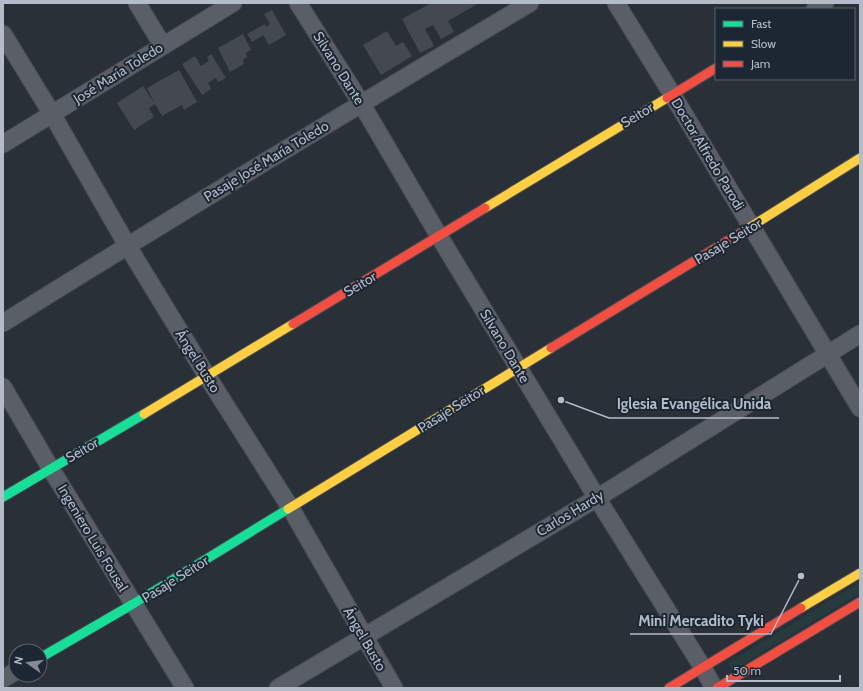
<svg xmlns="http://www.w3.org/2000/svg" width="863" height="691" viewBox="0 0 863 691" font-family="Cabin,sans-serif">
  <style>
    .green { fill: #273a3e }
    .building { fill: #444950 }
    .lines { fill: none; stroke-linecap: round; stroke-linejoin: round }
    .street-casing { stroke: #484c53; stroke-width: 19 }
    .fast-casing { stroke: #484c53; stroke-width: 11 }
    .slow-casing { stroke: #484c53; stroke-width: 11 }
    .jam-casing { stroke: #484c53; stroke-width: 11 }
    .street { stroke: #5a5e66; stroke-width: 17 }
    .fast { stroke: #16e098; stroke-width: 9 }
    .slow { stroke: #ffcf43; stroke-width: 9 }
    .jam { stroke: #f24e42; stroke-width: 9 }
    .labels { text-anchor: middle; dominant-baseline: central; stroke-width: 4; stroke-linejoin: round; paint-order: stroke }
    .street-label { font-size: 14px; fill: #b4bcc9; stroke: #1d2633 }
    .leader { fill: none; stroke: #b4bcc9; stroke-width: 1.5 }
    .callout-dot { fill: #b4bcc9; stroke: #1d2633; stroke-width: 1.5 }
    .callout-label { font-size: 15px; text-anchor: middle; font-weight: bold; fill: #b4bcc9; stroke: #1d2633; stroke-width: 4; stroke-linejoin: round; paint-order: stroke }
  </style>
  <rect width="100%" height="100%" fill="#2a3038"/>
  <path class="green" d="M860 582V593L732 671 728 663Z"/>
  <path class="building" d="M431 3H479L448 21 454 32 441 39 433 25 425 29 434 46 420 53 402 19Z
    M272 10 286 35 269 45 263 35 252 42 247 34 265 24 266 27 270 24 264 14Z
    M387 31 396 46 403 42 412 56 381 75 363 45Z
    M243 34 251 50 246 53 247 57 243 60 244 64 230 72 218 48Z
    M211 54 226 78 218 82 216 78 208 83 211 89 202 95 182 64 195 56 201 66 209 61 207 57Z
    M179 70 197 102 184 110 182 105 162 116 155 104 149 108 154 117 134 130 117 103 143 86 155 104 147 88Z"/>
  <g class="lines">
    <g class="street-casing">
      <path id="street" d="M137 3 163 46
        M298 3 361 103 439 236 597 498 703 668 714 688
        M616 3 672 94 860 408
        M815 9 825 3
        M3 34 52 114 127 245 207 376 290 507 394 688
        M3 144 233 3
        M3 323C178 214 353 108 530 3
        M3 387 51 469 185 688
        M3 679 16 671
        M278 688 597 498 860 334"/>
    </g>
    <g class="fast-casing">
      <path id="fast" d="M3 497 144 414
        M40 658 133 604 288 509"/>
    </g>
    <g class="slow-casing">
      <path id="slow" d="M485 208 667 98
        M747 229 860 158
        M144 414 293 324
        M288 509 551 348
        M801 608 860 573"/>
    </g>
    <g class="jam-casing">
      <path id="jam" d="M667 98 716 68
        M293 324 485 208
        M551 348 747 229
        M669 688 801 608
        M717 688 860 602"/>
    </g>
    <use href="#street" class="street"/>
    <use href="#fast" class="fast"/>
    <use href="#slow" class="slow"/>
    <use href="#jam" class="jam"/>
  </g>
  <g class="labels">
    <g class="street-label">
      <text transform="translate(339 68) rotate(58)">Silvano Dante</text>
      <text transform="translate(118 73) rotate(-32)">José María Toledo</text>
      <text transform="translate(637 115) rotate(-31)">Seitor</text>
      <text transform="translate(708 154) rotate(59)">Doctor Alfredo Parodi</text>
      <text transform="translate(266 161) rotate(-31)">Pasaje José María Toledo</text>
      <text transform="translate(728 241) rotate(-31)">Pasaje Seitor</text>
      <text transform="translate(360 284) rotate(-31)">Seitor</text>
      <text transform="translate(505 346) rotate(59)">Silvano Dante</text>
      <text transform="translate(198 361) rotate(58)">Ángel Busto</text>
      <text transform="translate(451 409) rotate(-32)">Pasaje Seitor</text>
      <text transform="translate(82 450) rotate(-30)">Seitor</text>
      <text transform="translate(570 513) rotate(-31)">Carlos Hardy</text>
      <text transform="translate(93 538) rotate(59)">Ingeniero Luis Fousal</text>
      <text transform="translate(175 579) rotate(-32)">Pasaje Seitor</text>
      <text transform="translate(365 639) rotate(60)">Ángel Busto</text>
    </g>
  </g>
  <path class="leader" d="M561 400L609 418H779M801 576L771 634H630"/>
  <g class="callout-dot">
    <circle cx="561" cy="400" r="4"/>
    <circle cx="801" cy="576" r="4"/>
  </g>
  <g class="callout-label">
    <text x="694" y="409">Iglesia Evangélica Unida</text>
    <text x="701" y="626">Mini Mercadito Tyki</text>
  </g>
  <rect width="863" height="691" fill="none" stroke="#b4bcc9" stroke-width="8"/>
  <rect x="715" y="8" width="140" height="72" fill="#1d2633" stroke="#59626f"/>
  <rect x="723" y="21" width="20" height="6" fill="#16e098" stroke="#59626f"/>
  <text x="751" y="28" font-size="12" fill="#b4bcc9">Fast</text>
  <rect x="723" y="41" width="20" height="6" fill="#ffcf43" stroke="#59626f"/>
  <text x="751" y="48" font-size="12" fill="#b4bcc9">Slow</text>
  <rect x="723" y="61" width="20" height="6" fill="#f24e42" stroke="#59626f"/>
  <text x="751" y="68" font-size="12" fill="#b4bcc9">Jam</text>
  <g transform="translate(28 663) rotate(284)"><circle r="19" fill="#1d2633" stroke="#59626f"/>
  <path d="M0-3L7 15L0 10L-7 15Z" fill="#848b96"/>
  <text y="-6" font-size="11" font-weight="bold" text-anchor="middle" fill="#b4bcc9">N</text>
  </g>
  <path d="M727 675v6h113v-6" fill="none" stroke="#b4bcc9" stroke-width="2"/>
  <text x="733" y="675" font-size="12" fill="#b4bcc9" stroke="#1d2633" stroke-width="3" paint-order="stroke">50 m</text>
</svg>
